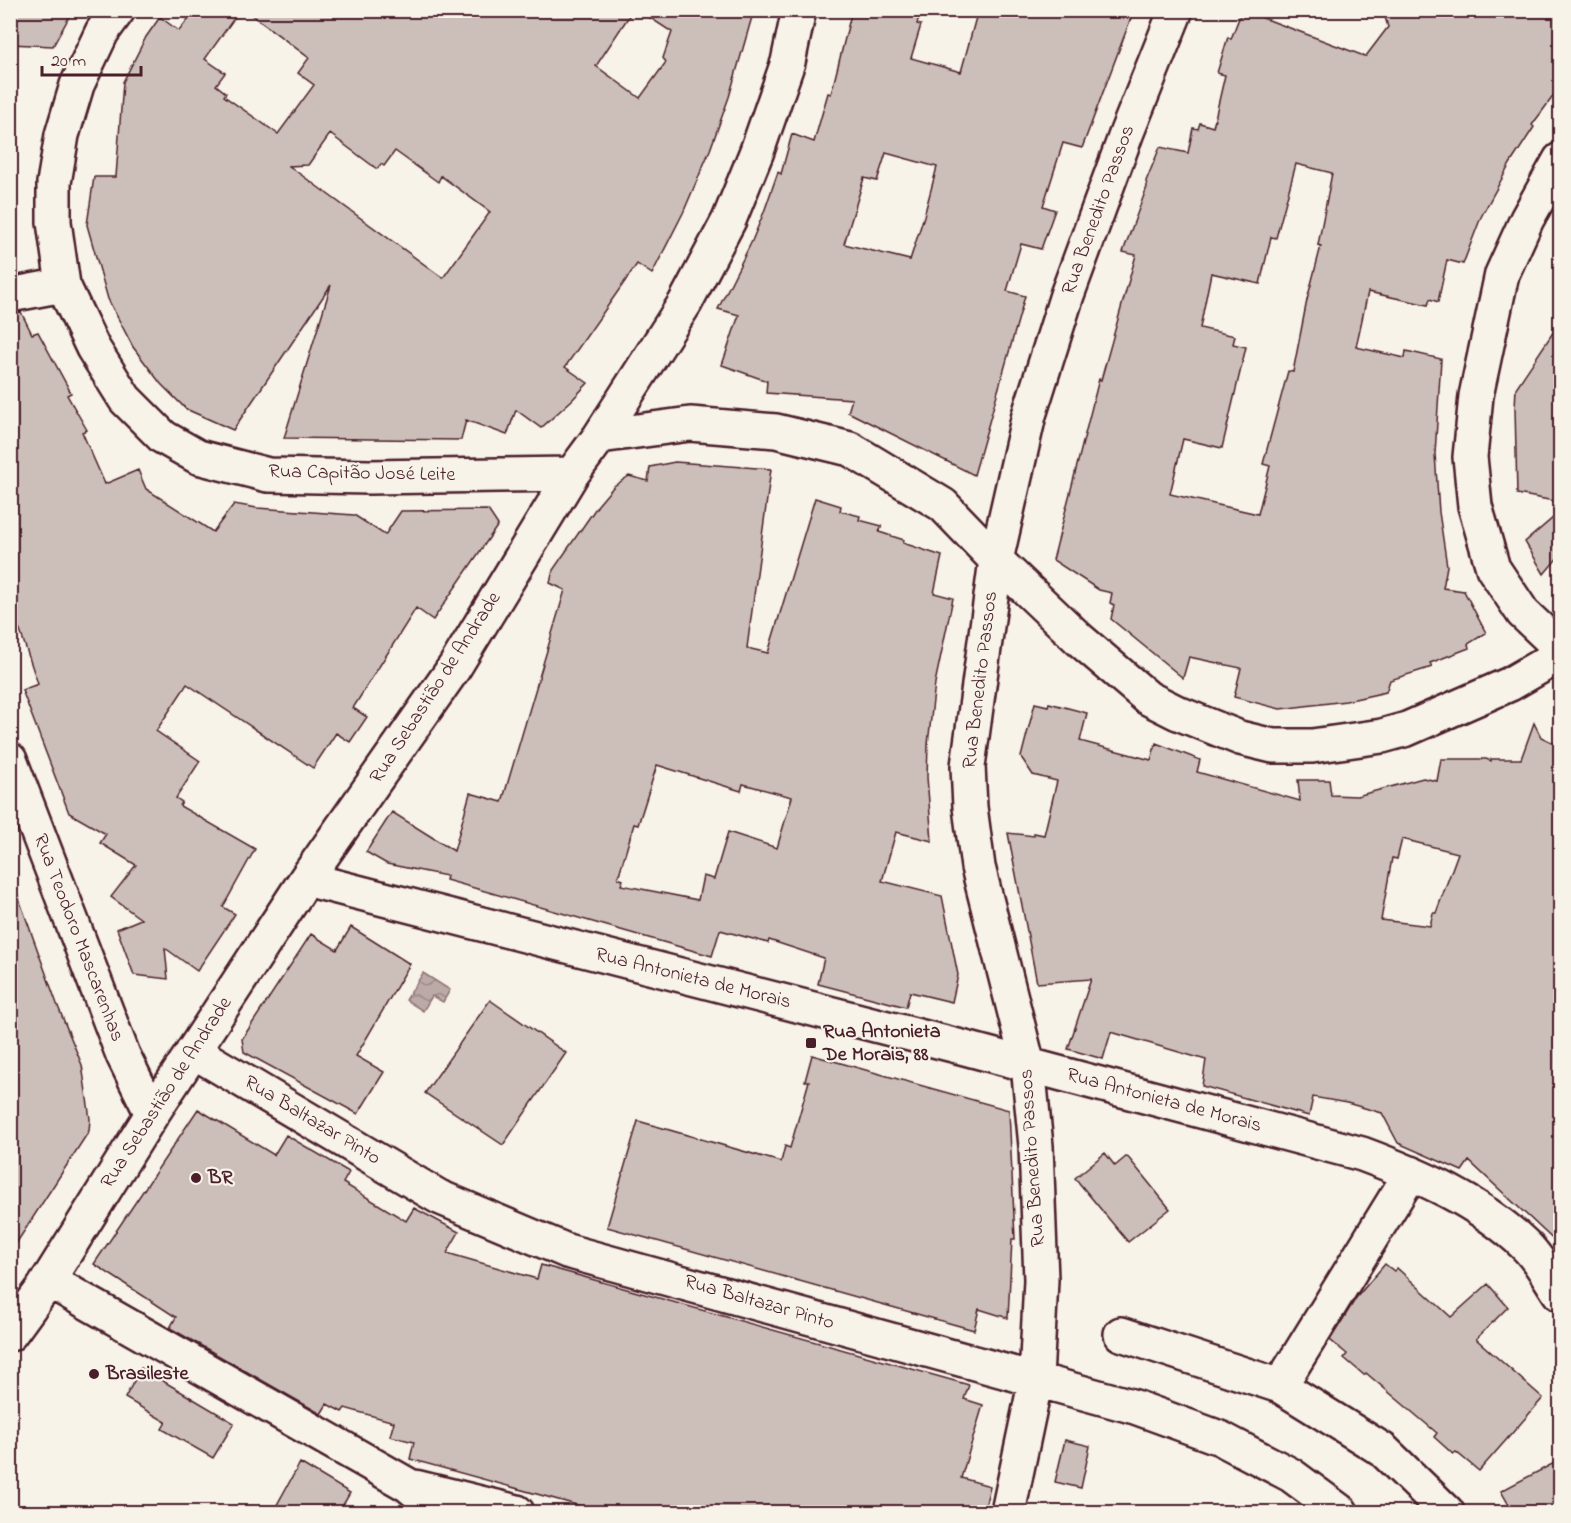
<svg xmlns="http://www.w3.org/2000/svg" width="1571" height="1523" viewBox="0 0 1571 1523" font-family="'Indie Flower',sans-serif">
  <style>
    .water { fill: url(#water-waves); stroke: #8e7275; stroke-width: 1.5 }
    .building { fill: #ccbfb9; stroke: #4a1f2b; stroke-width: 1.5; fill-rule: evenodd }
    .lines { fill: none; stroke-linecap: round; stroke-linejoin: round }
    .minor-casing { stroke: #4a1f2b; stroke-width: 38 }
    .path { stroke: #4a1f2b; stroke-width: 4; stroke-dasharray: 4.5 4.5; stroke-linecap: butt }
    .minor { stroke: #f7f3e8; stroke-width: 33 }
    .poi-dot { fill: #4a1f2b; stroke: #f7f3e8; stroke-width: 2 }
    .labels { text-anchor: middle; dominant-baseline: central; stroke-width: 4.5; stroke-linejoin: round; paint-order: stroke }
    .street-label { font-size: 20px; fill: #4a1f2b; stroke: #f7f3e8 }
    .poi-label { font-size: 20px; font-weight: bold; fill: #4a1f2b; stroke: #f7f3e8; text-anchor: start }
  </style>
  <defs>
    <pattern id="water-waves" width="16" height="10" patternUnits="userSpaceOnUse" patternTransform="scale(1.5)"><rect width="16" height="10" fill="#bcaaa7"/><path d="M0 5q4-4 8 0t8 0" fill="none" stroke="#9b8a88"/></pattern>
  </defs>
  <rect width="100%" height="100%" fill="#f7f3e8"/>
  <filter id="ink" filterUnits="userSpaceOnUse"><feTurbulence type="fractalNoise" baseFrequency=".0167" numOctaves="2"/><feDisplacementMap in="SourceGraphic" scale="12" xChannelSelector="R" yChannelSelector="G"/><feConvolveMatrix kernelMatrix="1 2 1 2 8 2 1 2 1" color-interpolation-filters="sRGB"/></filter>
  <g filter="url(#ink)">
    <path class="water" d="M423 973 450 990 443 1002 432 996 423 1011 406 1000Z"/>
    <path class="building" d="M10 10H73L53 46 10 44Z
      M195 10H240L205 59 225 73 216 85 226 93 224 96 278 134 314 85 298 73 309 58 245 10H633L596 66 640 98 666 62 663 58 672 32 638 10H754L729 97 710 150 683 213 652 274 637 264 565 367 588 383 572 400 541 428 516 410 507 435 466 420 461 440 284 438 331 285 233 430 186 409 161 384 133 347 108 299 87 225 94 177H116L123 82 146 37 160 17 179 31ZM330 134 377 169 381 164 384 166 395 151 438 182 441 176 490 212 443 278 289 166 308 165Z
      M852 10H921L917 24 921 25 911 58 961 72 978 10H1134L1082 148 1063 143 1043 206 1055 210 1041 249 1021 244 1007 291 1025 296 974 475 848 412 852 399 766 393 767 381 722 365 739 315 718 309 752 241 764 212 778 172 781 174 792 134 814 142 828 93 831 94ZM886 153 937 167 924 216 910 260 844 244 864 178 877 181Z
      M1242 10 1364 56H1366L1388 27 1383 10H1560V87L1532 125 1534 127 1510 164 1481 217 1463 264 1447 260 1438 302 1430 299 1428 305 1368 292 1356 347 1405 358 1406 351 1441 359 1435 454 1439 512 1447 566 1443 588 1464 591 1486 633 1468 644 1469 648 1430 663 1432 667 1390 680 1386 692 1346 701 1280 709 1234 697 1241 668 1189 657 1183 678 1111 619 1114 605 1110 603 1112 593 1099 590 1053 560 1099 379 1101 380 1136 255 1123 252 1147 187 1146 181 1160 147 1188 153 1193 128 1198 129 1200 123 1213 127 1225 75 1217 73 1228 37 1231 39ZM1296 164 1332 173 1318 245 1321 246 1307 300 1293 372 1288 371 1263 464 1270 466 1258 514 1170 494 1183 439 1222 448 1246 347 1233 344 1235 336 1200 328 1211 273 1260 284 1271 237 1276 238Z
      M21 312 32 334 38 332 71 393 67 395 87 430 82 432 105 484 138 470 146 489 213 532 234 504 257 508 354 515 385 535 401 511 488 510 498 525 433 620 416 608 353 708 367 717 350 742 336 733 313 768 187 684 156 731 200 761 176 798 182 802 180 806 255 849 223 907 235 914 197 971 165 948 168 979 134 975 117 929 141 919 111 897 136 865 100 843 106 834 69 813 22 690 38 684 10 601V313Z
      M1560 322V502L1517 494 1515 408 1516 388Z
      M675 462 771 469 747 648 768 653 815 498 841 506 840 511 860 516 859 520 882 526 879 532 904 540 903 543 942 556 934 593 953 598 935 683 928 744 927 777 932 841 896 832 882 881 942 896 958 975 952 1002 910 992 906 1007 818 984 824 958 769 940 768 943 720 930 712 956 446 880 447 876 387 864 366 852 392 812 454 851 470 793 502 802 565 590 550 583 553 570 598 505 614 486 629 476 648 481 650 467ZM657 765 741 791 743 784 792 797 777 848 728 832 714 879 703 876 698 900 621 885 623 880 618 878 634 824 638 825Z
      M1560 512V555L1544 574 1525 542Z
      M1035 703 1048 706 1049 703 1087 713 1080 741 1151 760 1156 743 1200 760 1197 772 1300 801 1298 780H1329L1331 795 1357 796 1423 778 1437 781 1441 759H1486L1491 761V759H1521L1534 723 1541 737 1560 746V1246L1469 1161 1462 1171 1398 1143 1382 1113 1347 1103 1313 1097 1309 1116 1202 1086 1206 1060 1111 1032 1103 1059 1068 1049 1091 979 1037 983 1008 833 1034 836V833L1044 835 1057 781 1033 775 1021 757ZM1402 839 1458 853 1436 913H1433L1430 926 1381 920 1392 858 1397 859Z
      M10 885H14L57 1004 82 1065 90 1119 89 1131 10 1253Z
      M351 927 410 964 356 1056 384 1072 358 1114 244 1052 242 1039 311 934 337 950Z
      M490 1000 566 1053 503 1145 425 1093Z
      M812 1055 1009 1110 1015 1239H1012L1008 1318 979 1309 974 1330 607 1227 638 1121 781 1162 785 1146 790 1148 809 1081H805Z
      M198 1109 274 1155 286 1135 349 1172 343 1183 406 1221 414 1208 459 1232 447 1253 537 1279 541 1265 969 1385 964 1399 983 1405 961 1478 990 1486 984 1512H602L410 1459 414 1442 390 1436 394 1422 345 1408 342 1412 327 1404 321 1414 170 1328 176 1317 94 1264Z
      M1105 1153 1115 1166 1127 1156 1170 1209 1128 1242 1075 1178Z
      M1385 1264 1394 1271 1397 1268 1451 1317 1488 1284 1508 1307 1476 1339 1543 1398 1479 1471 1456 1452 1453 1454 1434 1437 1437 1433 1366 1373 1364 1375 1344 1358 1347 1354 1330 1340 1356 1298Z
      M141 1368 234 1423 213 1458 162 1429 166 1422 125 1398Z
      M1065 1440 1090 1446 1081 1488 1055 1482Z
      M1560 1460V1512H1513L1501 1491Z
      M300 1463 350 1493 339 1512H273Z"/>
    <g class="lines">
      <g class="minor-casing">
        <path id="minor" d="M118 10 102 32 77 85 62 135 54 183V222L63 285 93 348 125 399 163 437 198 457 268 475 369 477 572 474
          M1560 160 1527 219 1502 274 1476 396 1470 457 1475 506 1493 568 1523 613 1560 648
          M10 295 63 285
          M600 436 690 424 776 431 850 449 943 505 996 560 1079 639 1148 698 1178 713 1240 738 1273 746H1312L1382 736 1407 729 1510 684 1560 655
          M10 760 123 1055 152 1114
          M306 879 965 1048 1362 1154C1421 1176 1479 1201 1525 1245 1539 1258 1549 1278 1560 1294
          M193 1051 439 1197 567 1251 1135 1407 1220 1438 1291 1475 1341 1512
          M48 1280 408 1485 441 1512
          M10 1334 42 1290 152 1114 306 879 454 668 572 474 600 436 685 303 729 220 757 151 788 62 799 10
          M1121 1334 1280 1386 1383 1450 1447 1512
          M1280 1386 1411 1173
          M415 1487 517 1512
          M1008 1512 1036 1379 1041 1280 1036 1146 1028 1065 978 867 970 807 968 766 996 560 1029 415 1067 295 1127 132 1176 10"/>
      </g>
      <path class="path" d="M98 1512 100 1510 242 1511"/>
      <use href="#minor" class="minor"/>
    </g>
  </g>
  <g class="poi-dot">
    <rect x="805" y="1037" width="12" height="12" rx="3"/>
    <circle cx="196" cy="1178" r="6"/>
    <circle cx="94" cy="1374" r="6"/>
  </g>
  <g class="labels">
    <g class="street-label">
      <text transform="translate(1099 210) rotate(-70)">Rua Benedito Passos</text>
      <text transform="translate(362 474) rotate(1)">Rua Capitão José Leite</text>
      <text transform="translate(981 680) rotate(-83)">Rua Benedito Passos</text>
      <text transform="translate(436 688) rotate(-57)">Rua Sebastião de Andrade</text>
      <text transform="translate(78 938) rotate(69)">Rua Teodoro Mascarenhas</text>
      <text transform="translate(693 979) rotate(14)">Rua Antonieta de Morais</text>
      <text transform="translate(167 1093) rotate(-57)">Rua Sebastião de Andrade</text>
      <text transform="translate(1164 1101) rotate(15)">Rua Antonieta de Morais</text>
      <text transform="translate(312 1121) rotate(31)">Rua Baltazar Pinto</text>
      <text transform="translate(1033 1158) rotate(-94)">Rua Benedito Passos</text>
      <text transform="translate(759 1303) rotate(16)">Rua Baltazar Pinto</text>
    </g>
    <g class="poi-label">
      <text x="823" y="1032">Rua Antonieta<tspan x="823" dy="23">De Morais, 88</tspan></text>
      <text x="208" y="1178">BR</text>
      <text x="106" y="1374">Brasileste</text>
    </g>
  </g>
  <rect width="1571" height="1523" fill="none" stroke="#f7f3e8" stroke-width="36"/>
  <rect x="18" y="18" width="1535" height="1487" fill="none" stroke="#4a1f2b" stroke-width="2" filter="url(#ink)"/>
  <path d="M42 66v9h99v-9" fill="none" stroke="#4a1f2b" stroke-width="3"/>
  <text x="51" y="66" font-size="18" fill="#4a1f2b" stroke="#f7f3e8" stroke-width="4.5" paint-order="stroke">20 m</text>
</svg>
